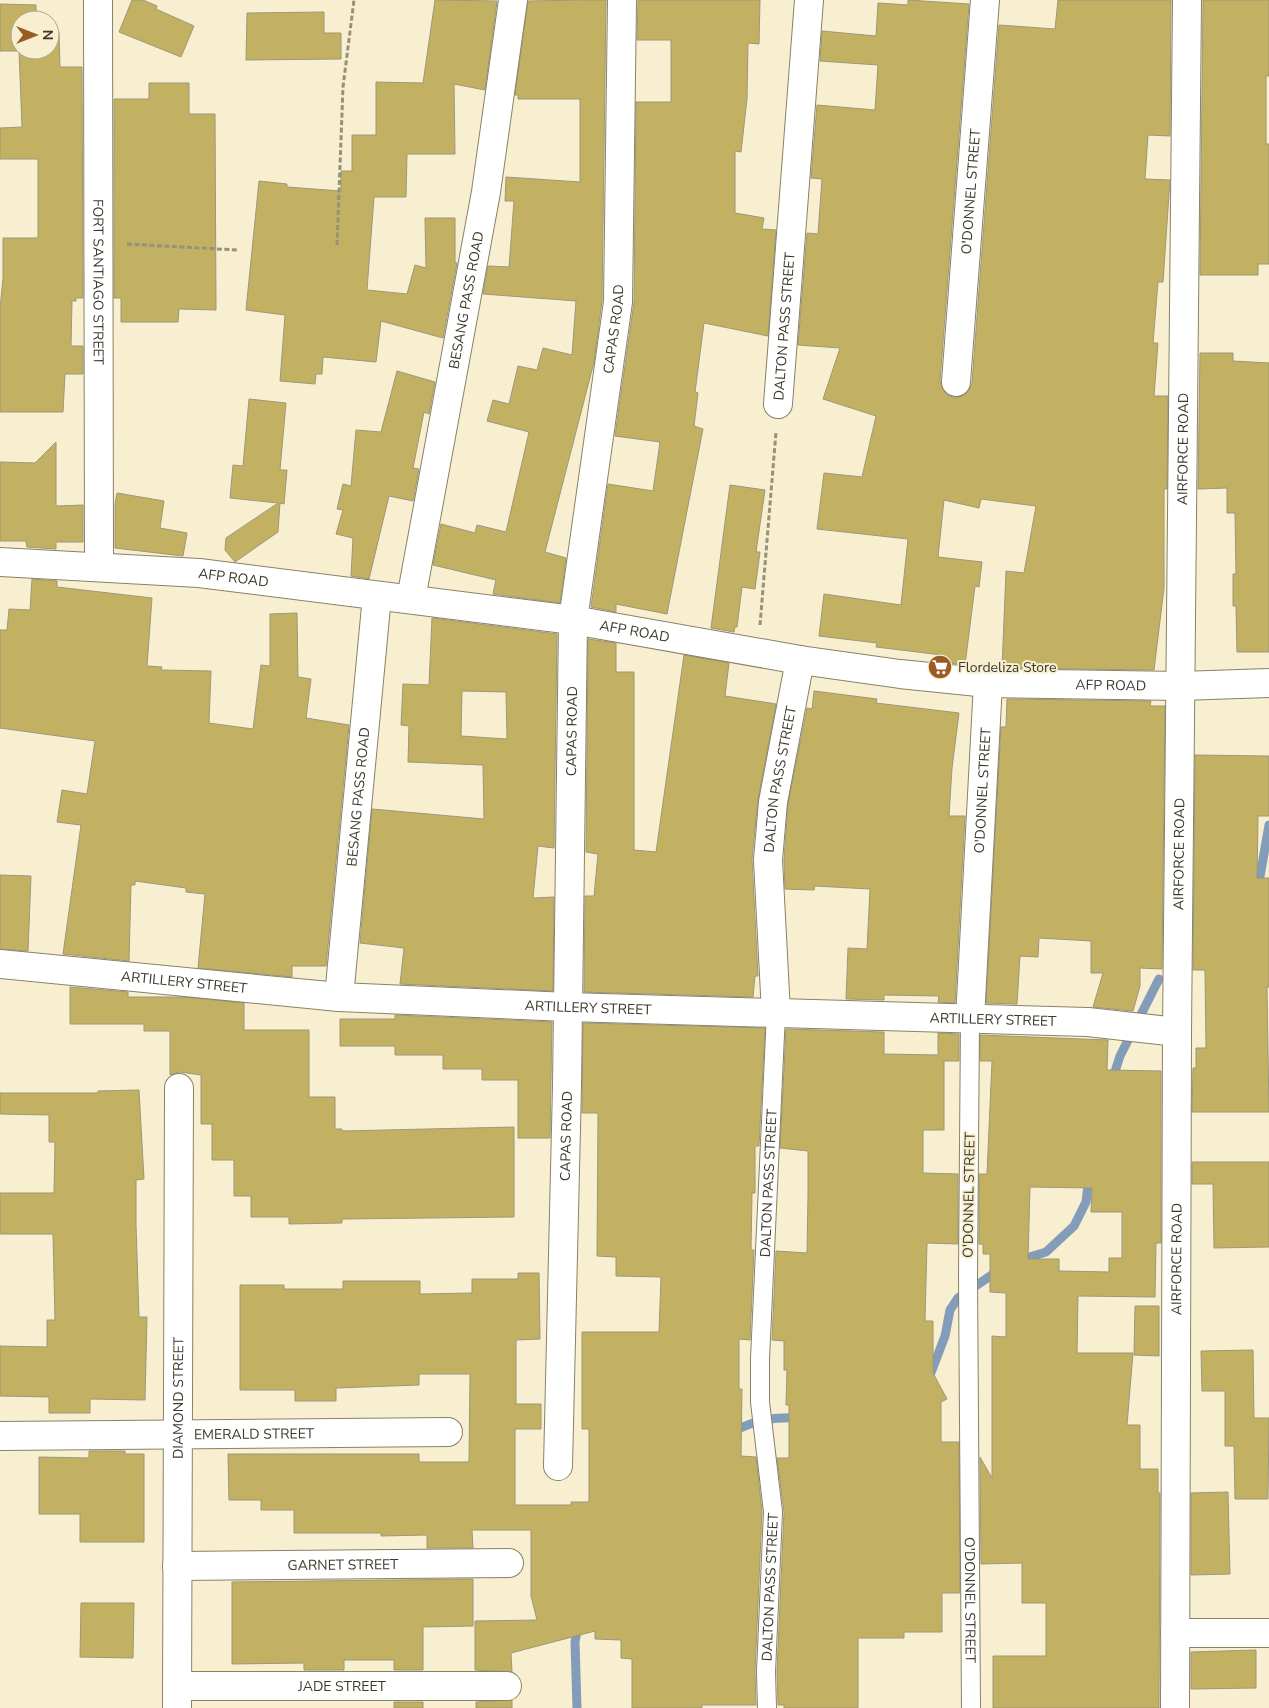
<svg xmlns="http://www.w3.org/2000/svg" width="1269" height="1708" viewBox="0 0 1269 1708" font-family="'Nunito Sans',sans-serif">
  <style>
    .lines { fill: none; stroke-linecap: round; stroke-linejoin: round }
    .stream { stroke: #839cba; stroke-width: 9 }
    .building { fill: #c3b163; stroke: #9e9779; fill-rule: evenodd }
    .service-casing { stroke: #898265; stroke-width: 20 }
    .minor-casing { stroke: #898265; stroke-width: 30 }
    .tertiary-casing { stroke: #898265; stroke-width: 30 }
    .path { stroke: #97917b; stroke-width: 3; stroke-dasharray: 5 2.5; stroke-linecap: butt }
    .service { stroke: #fff; stroke-width: 18 }
    .minor { stroke: #fff; stroke-width: 28 }
    .tertiary { stroke: #fff; stroke-width: 28 }
    .labels { text-anchor: middle; dominant-baseline: central; stroke-width: 4; stroke-linejoin: round; paint-order: stroke }
    .street-label { font-size: 14px; fill: #3c392c; stroke: #f7efcf }
    .poi-label { font-size: 14px; fill: #3c392c; stroke: #f7efcf; text-anchor: start }
  </style>
  <rect width="100%" height="100%" fill="#f7efcf"/>
  <g class="lines">
    <path class="stream" d="M1258 888 1269 825
      M1112 1081 1120 1056 1159 979
      M1017 1261 1046 1252 1074 1226 1086 1202 1089 1176
      M929 1378 945 1336 950 1310 958 1298 999 1270
      M732 1432C755 1420 773 1417 799 1418
      M577 1708 575 1642 578 1626"/>
  </g>
  <path class="building" d="M132 0H143L157 6 156 9 194 26 181 57 119 32Z
    M435 0 497 1 485 90 454 84 455 154H407L406 197H374L367 290 407 294 415 265 426 268 425 218H455V263H457L443 338 381 321 376 362 323 357 322 374H316L315 384 280 381 285 315 246 310 259 181 287 184V187L341 191V171H352V135H376V82L423 83Z
    M585 0H606L602 301 594 362 545 552 566 558 560 603 493 594 496 580 433 565 441 524 475 533 477 525 506 532 529 432 487 421 493 400 509 404 518 366 537 370 543 348 572 355 576 301 483 294 488 266 509 267 514 201H505L506 177 580 182V99H518V95H515L528 1Z
    M638 0H760L759 44 748 43 747 99 741 152 735 151V213L764 218 762 229 776 230 768 336 704 323 695 392 698 393 694 426 703 429 667 614 616 604V612L591 607 608 484 653 491 660 442 615 436 634 302 636 102H671V40H637Z
    M908 0 969 4 940 381 942 388 947 395 955 398 962 396 969 391 972 383 999 25 1055 29 1058 0H1171L1170 136 1148 135 1145 179 1170 180 1163 282H1158L1153 343H1158L1154 396H1168L1167 489H1164V588L1154 670 1002 668 1006 571 1024 573 1036 506 981 499 979 508 944 500 938 557 982 562 979 587 975 586 965 665 941 662 942 655 876 647 877 643 819 636 824 594 901 605 908 539 817 529 824 473 862 477 876 416 823 399 840 348 798 345 807 233 818 234 822 179 811 178 817 105 875 110 878 65 820 61 822 31 876 36 878 3 908 5Z
    M1203 0H1269V76H1266V144H1269V264H1258V275H1200Z
    M0 4 36 5V20H20V50H50V33H59L60 67H82L83 298H76V301H72L71 346H83V374H65L63 412H0V308L3 279V238H38V159H0V128L22 127 19 51H0Z
    M324 12V33H341V59L246 60 247 13Z
    M149 83H189V114H215L216 310 179 309 178 322H121V298H114V99H149Z
    M1200 353H1233V361L1269 363V652H1237L1236 606H1233V574H1236L1235 513H1227V488L1198 489Z
    M397 371 435 382 429 414 424 412 413 468 419 469 413 501 389 496 369 579 351 576 353 538 336 534 343 510 337 509 343 484 351 486 356 430 381 432Z
    M249 399 286 403 280 470H287L284 504 280 503 278 532 235 562 225 550 226 538 278 503 230 498 233 465 243 466Z
    M56 442V506L83 505V542H56V549L27 547 26 541H0V462L35 463Z
    M730 485 765 490 756 552H760L755 589 742 587 737 627H735L734 632 711 628Z
    M117 493 164 501 160 528 187 533 183 556 115 548V504Z
    M32 579 57 581V587L152 598 147 666 162 667 161 670 211 671 209 723 253 729 261 665 270 666V614L297 613 298 677 311 679 306 718 349 725 326 966H292V977L198 968 205 894 186 892V888L135 881V885H131L129 961 63 954 81 825 57 822 62 790 87 794 95 741 0 728V630H7L9 609 30 610Z
    M432 618 557 634 554 848 538 846 533 898 554 897 553 991 400 984 404 948 360 943 372 809 484 819 483 765 408 762 409 726 401 725 403 684 429 685ZM462 691 506 692 507 739 461 736Z
    M588 639 616 643V672H634V850L656 852 684 655 729 663 725 696 776 704 758 799 752 859 758 976H755L753 997 584 992 585 896H594L598 854 586 852Z
    M814 691 877 699 876 703 959 713 952 768 949 816H965L955 1003 938 1002 939 996 884 995V1000L846 999 848 948 867 949 870 889 815 886 814 890 785 889 784 860 788 804 807 708 812 709Z
    M1007 699 1151 701 1150 706H1165L1162 969 1140 968V986L1133 1011 1093 1007 1103 973H1091V941L1039 938 1038 957 1020 956 1017 1004 986 1003 1001 727H1006Z
    M1195 755 1269 756V816H1258L1257 878H1269V987H1267L1269 1112H1192L1193 1068H1196V1048H1206L1205 970H1193Z
    M0 875 31 876 28 951 0 949Z
    M70 987 128 992V997H183L244 1003V1030H309V1097H335V1129H342V1131L514 1127V1217L342 1219V1223L289 1224V1217H251V1196H234V1160H212V1124H201V1075L180 1072 170 1075V1031H144V1024H70Z
    M395 1015 552 1022 550 1138H518V1080H482V1069H443V1055H395V1046H340V1019H395Z
    M583 1023 765 1028 759 1146H755V1193H752L751 1250H754L750 1340 739 1339V1389H742L741 1456 756 1457 762 1512 755 1672 756 1705H702V1708H632V1659L621 1658V1640L595 1639V1631L511 1653 512 1672 475 1670V1621L537 1620 531 1596V1530H472L473 1548H427V1535L381 1536V1533H294V1510H261V1500H229L228 1454H419V1462H469L470 1374H419V1385L336 1388V1401H295V1390H240V1285H284V1289H343V1281H420V1294L472 1293V1279H518V1273H539L540 1339 516 1340V1404H541V1429H515V1505H571V1502H589V1429H582V1332H659L661 1277 616 1276V1257L597 1256 598 1113H582Z
    M786 1029 884 1032V1054L938 1055V1033L959 1034V1061H944V1130H923V1173L958 1174V1244L927 1243 925 1321H933V1373L947 1399 941 1402V1442H959L960 1593H942V1632H904V1638H858V1708H784V1705H778L777 1672 784 1512 777 1458H789V1405H786L787 1370H784V1341L772 1340 776 1251 807 1253 808 1195V1151L780 1148Z
    M980 1035 1108 1040 1107 1070 1161 1071V1243H1156L1155 1297 1078 1296 1077 1353H1133L1127 1425H1140V1469H1158V1493H1160L1159 1708H993V1656H1046V1603H1022V1563L981 1564 980 1457 992 1478V1336L1006 1337V1293L990 1292V1254H983V1244H979V1174H987L992 1061H980ZM1030 1187 1092 1188 1091 1212H1122V1258H1109V1272L1059 1271V1259H1028Z
    M139 1090 144 1179 136 1180V1225L139 1317H147L145 1400 90 1399V1413H49V1397L0 1396V1346L47 1347V1320H55L53 1234H0V1193H54L55 1142H49V1115L0 1114V1093H98V1091Z
    M1192 1162H1269V1247L1214 1248 1213 1184H1192Z
    M1135 1306H1159V1356L1134 1355Z
    M1253 1350 1254 1418H1269L1268 1499H1235L1234 1446H1225V1391H1202L1201 1351Z
    M89 1451H125V1454H144V1542H80V1514H39V1457L89 1458Z
    M1228 1492 1230 1574 1191 1575V1493Z
    M473 1579V1626L423 1627V1670H394V1660H344V1670H304V1663L232 1664V1582Z
    M81 1603H134L133 1658 80 1657Z
    M1256 1650V1688L1191 1689V1652Z
    M512 1700V1708H476V1702Z
    M394 1702H423V1708H394Z"/>
  <g class="lines">
    <g class="service-casing">
      <g id="service">
        <path id="s1" d="M970 1019 968 1276 971 1708"/>
        <path id="s2" d="M767 1708 766 1672 773 1512 760 1402V1359L776 1013"/>
      </g>
    </g>
    <g class="minor-casing">
      <g id="minor">
        <path id="s3" d="M98 0 99 566"/>
        <path id="s4" d="M956 382 985 0"/>
        <path id="s5" d="M778 404 809 0"/>
        <path id="s6" d="M411 599 486 192 513 0"/>
        <path id="s7" d="M0 964 339 997 568 1007 1088 1022 1177 1032"/>
        <path id="s8" d="M339 997 377 596"/>
        <path id="s9" d="M776 1013 768 860 773 802 800 660"/>
        <path id="s10" d="M970 1019 988 683"/>
        <path id="s11" d="M0 1436 448 1432"/>
        <path id="s12" d="M558 1466 567 1086 573 620 618 302 622 0"/>
        <path id="s13" d="M177 1566 509 1563"/>
        <path d="M1175 1633H1269"/>
        <path id="s14" d="M177 1686H507"/>
        <path id="s15" d="M177 1708 179 1088"/>
        <path id="s16" d="M1175 1708 1177 1032 1187 0"/>
      </g>
    </g>
    <g class="tertiary-casing">
      <g id="tertiary">
        <path id="s17" d="M0 562 199 573 573 620 800 660 900 674 988 683 1181 686 1269 683"/>
      </g>
    </g>
    <path class="path" d="M127 244 237 250
      M337 245 343 87 354 0
      M760 625 776 432"/>
    <use href="#service" class="service"/>
    <use href="#minor" class="minor"/>
    <use href="#tertiary" class="tertiary"/>
  </g>
  <defs>
    <g id="supermarket-disc" transform="scale(1.25)"><circle r="9.5" fill="#9b5b25" stroke="#f7efcf"/><path d="M-6-5.5h2.5l.6 2H6L4.5 2H-2.5L-4.4-4H-6ZM-1.5 3.2a1.3 1.3 0 1 0 .1 0ZM3 3.2a1.3 1.3 0 1 0 .1 0Z" fill="#fff"/></g>
  </defs>
  <g fill-rule="evenodd">
    <use href="#supermarket-disc" x="940" y="667"/>
  </g>
  <g class="labels">
    <g class="street-label">
      <text stroke="none"><textPath href="#s4" startOffset="191">O'DONNEL STREET</textPath></text>
      <text stroke="none"><textPath href="#s3" startOffset="282">FORT SANTIAGO STREET</textPath></text>
      <text stroke="none"><textPath href="#s6" startOffset="304">BESANG PASS ROAD</textPath></text>
      <text stroke="none"><textPath href="#s5" startOffset="78">DALTON PASS STREET</textPath></text>
      <text stroke="none"><textPath href="#s12" startOffset="1140">CAPAS ROAD</textPath></text>
      <text stroke="none"><textPath href="#s16" startOffset="1259">AIRFORCE ROAD</textPath></text>
      <text stroke="none"><textPath href="#s17" startOffset="234">AFP ROAD</textPath></text>
      <text stroke="none"><textPath href="#s17" startOffset="639">AFP ROAD</textPath></text>
      <text stroke="none"><textPath href="#s17" startOffset="1119">AFP ROAD</textPath></text>
      <text stroke="none"><textPath href="#s12" startOffset="735">CAPAS ROAD</textPath></text>
      <text stroke="none"><textPath href="#s9" startOffset="235">DALTON PASS STREET</textPath></text>
      <text stroke="none"><textPath href="#s10" startOffset="229">O'DONNEL STREET</textPath></text>
      <text stroke="none"><textPath href="#s8" startOffset="201">BESANG PASS ROAD</textPath></text>
      <text stroke="none"><textPath href="#s16" startOffset="854">AIRFORCE ROAD</textPath></text>
      <text stroke="none"><textPath href="#s7" startOffset="185">ARTILLERY STREET</textPath></text>
      <text stroke="none"><textPath href="#s7" startOffset="590">ARTILLERY STREET</textPath></text>
      <text stroke="none"><textPath href="#s7" startOffset="995">ARTILLERY STREET</textPath></text>
      <text stroke="none"><textPath href="#s12" startOffset="330">CAPAS ROAD</textPath></text>
      <text stroke="none"><textPath href="#s2" startOffset="526">DALTON PASS STREET</textPath></text>
      <text transform="translate(969 1195) rotate(-89)">O'DONNEL STREET</text>
      <text stroke="none"><textPath href="#s16" startOffset="449">AIRFORCE ROAD</textPath></text>
      <text stroke="none"><textPath href="#s15" startOffset="310">DIAMOND STREET</textPath></text>
      <text stroke="none"><textPath href="#s11" startOffset="254">EMERALD STREET</textPath></text>
      <text stroke="none"><textPath href="#s13" startOffset="166">GARNET STREET</textPath></text>
      <text stroke="none"><textPath href="#s2" startOffset="121">DALTON PASS STREET</textPath></text>
      <text stroke="none"><textPath href="#s1" startOffset="581">O'DONNEL STREET</textPath></text>
      <text stroke="none"><textPath href="#s14" startOffset="165">JADE STREET</textPath></text>
    </g>
    <g class="poi-label">
      <text x="958" y="667">Flordeliza Store</text>
    </g>
  </g>
  <g transform="translate(35 35) rotate(90)"><circle r="24" fill="#f7efcf" stroke="#aca68e"/>
  <path d="M0-4L9 19L0 12L-9 19Z" fill="#9b5b25"/>
  <text y="-8" font-size="14" font-weight="bold" text-anchor="middle" fill="#3c392c">N</text>
  </g>
</svg>
